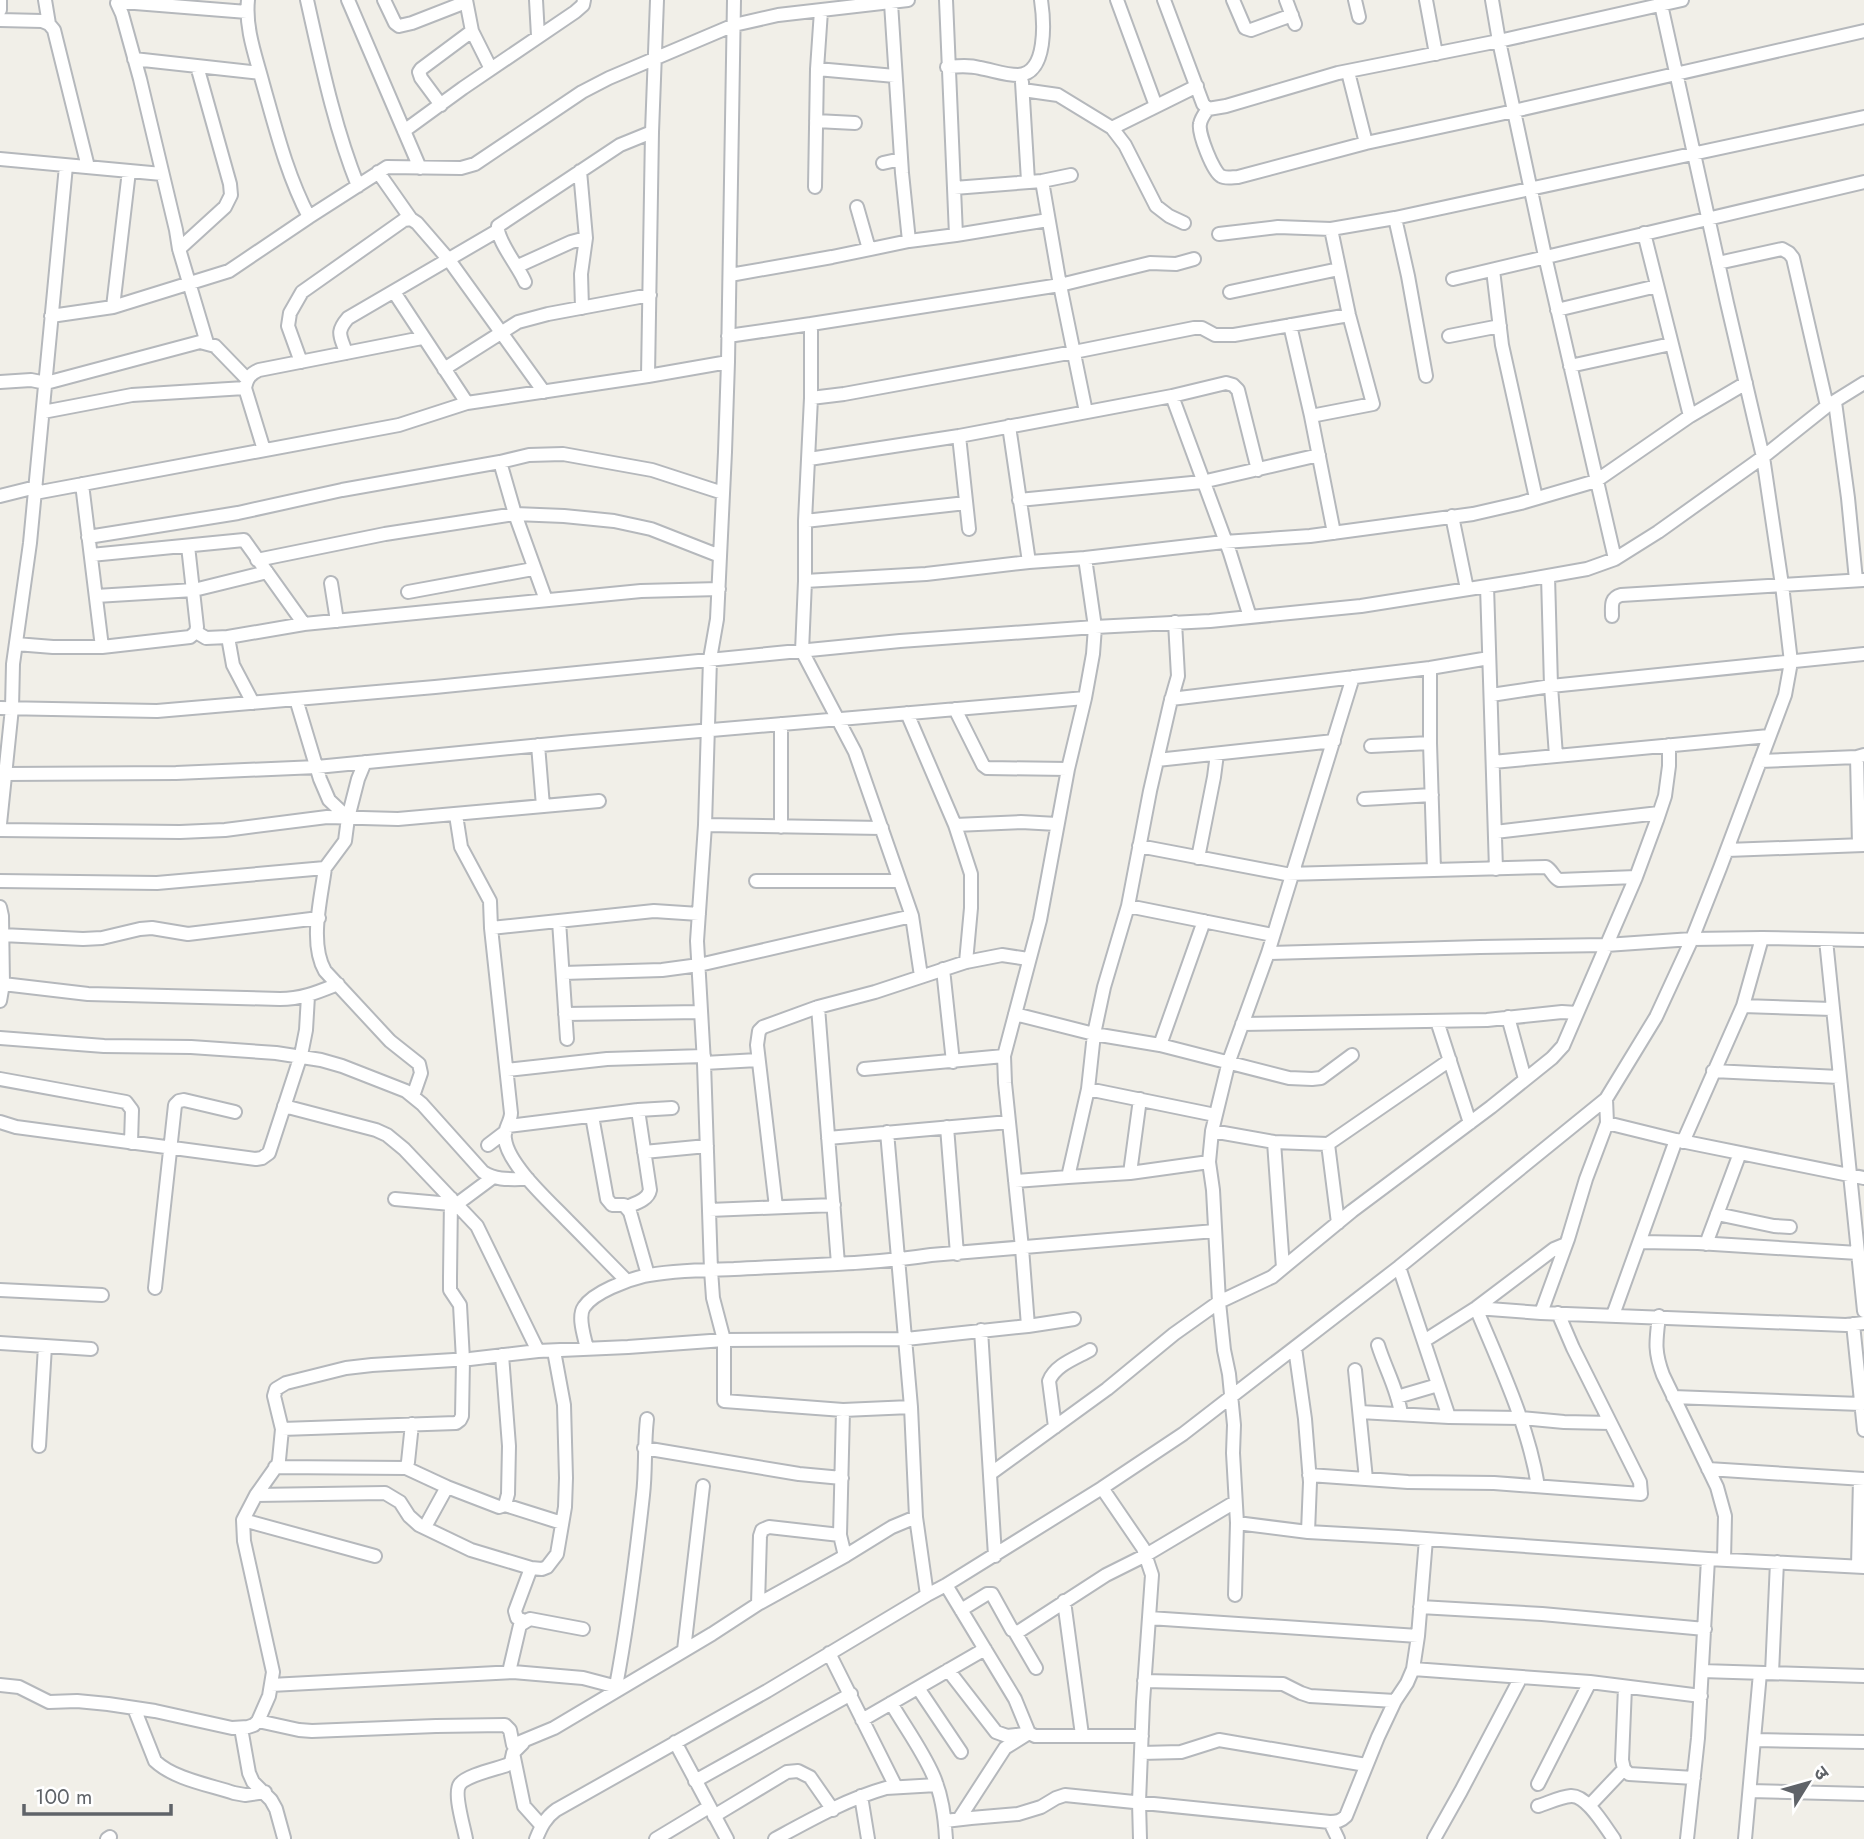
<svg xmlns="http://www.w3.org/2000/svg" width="1864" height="1839" viewBox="0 0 1864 1839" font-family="Jost,'Noto Sans Devanagari',sans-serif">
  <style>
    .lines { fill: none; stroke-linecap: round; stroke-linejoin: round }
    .minor-casing { stroke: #b5b8bc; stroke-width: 16 }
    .minor { stroke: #fff; stroke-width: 12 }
  </style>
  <rect width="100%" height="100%" fill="#f1efe8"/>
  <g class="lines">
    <g class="minor-casing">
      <path id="minor" d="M45 0 49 24
        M248 0C245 29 256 57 263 84 276 130 287 175 309 217
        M307 0C321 62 334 126 358 186
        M348 0 420 168
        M384 0 395 23 399 26 412 23 466 2
        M466 0 472 31 491 69
        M536 0 538 36
        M734 0 728 362 725 452 717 619 710 659 705 825 697 941 704 1063 711 1270 713 1298 724 1340V1401L843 1410 911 1407
        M946 0 956 235
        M1117 0 1156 106
        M1164 0 1203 104 1208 109 1226 106 1338 73 1499 41 1682 0
        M1233 0 1245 28 1251 30 1292 15
        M1286 0 1295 24
        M1355 0 1359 17
        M1426 0 1436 54
        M1492 0 1499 41 1545 256 1615 559
        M891 3 902 173 909 241
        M0 10V0
        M0 20 42 21 49 24 54 30 88 167
        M134 59 260 73
        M947 67C959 66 969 65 980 68 992 70 1005 75 1018 75 1048 74 1044 20 1041 0
        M817 69 895 76
        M1348 72 1366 143
        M1022 82 1028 181
        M1023 90 1058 95 1112 128 1125 145 1156 206 1169 216 1184 223
        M441 105 421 78 419 72 421 69 472 31
        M1208 109C1205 113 1201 118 1200 124 1198 133 1213 172 1221 176 1226 179 1233 177 1238 177L1366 143 1514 111 1864 31
        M816 121 855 123
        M1112 128 1197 86
        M404 131 463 88 575 12 583 5 584 0
        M0 159 162 174
        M883 163 901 159
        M580 171 586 238 581 274 582 308
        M378 172 411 219
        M1042 181 1060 285 1086 412
        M815 187 817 69 821 11
        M954 188 1042 181 1071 175
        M857 207 869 249
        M1395 218 1408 276 1426 376
        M1644 233 1690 416
        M1219 234 1278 227 1331 229 1395 218 1864 117
        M179 249 225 207 231 195 230 184 197 66
        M1718 263 1782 249 1789 253 1793 258 1827 406
        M518 266 571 242 586 238
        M1493 270 1502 345 1536 498
        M730 275 832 257 909 241 956 235 1048 220
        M1453 279 1864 182
        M525 282C519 267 496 240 498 226L620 145 652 132
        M394 292 467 403
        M1230 292 1339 269
        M113 307 129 171
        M1557 310 1657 286
        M51 316 113 307 229 271 309 217 387 167 461 168 475 164 582 92 609 78 734 25 778 15 908 0
        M811 324 1060 285 1150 263 1176 264 1194 259
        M1290 325 1311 416 1334 533
        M728 336 811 324V398L805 521V581L802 651 855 752 912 916 921 976
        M1449 336 1500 326
        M207 343 179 249 176 230 140 79 122 14 117 3H135L247 12
        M346 353C341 336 335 333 348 318L497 231
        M301 362 288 326 290 313 302 292 404 220 411 219 417 223 449 260 544 392
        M1570 366 1671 344
        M444 369 518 322 548 314 650 295
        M648 376 652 132 657 0
        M0 382 31 380 46 383 200 342 215 346 247 379
        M811 398 844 394 1074 352 1194 328H1202L1215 335H1234L1349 315
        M1835 402 1848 498 1856 580
        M43 412 132 395 245 388
        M1311 416 1373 404 1349 315 1331 229
        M1009 426 1029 562
        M959 436 969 529
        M264 450 245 388C247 378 250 374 259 370L422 338
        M809 459 959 436 1172 396
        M500 462 515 514 546 600
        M82 484 102 647
        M35 493 399 425 467 403 648 376 728 362
        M0 496 36 487
        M1019 500 1202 482 1319 455
        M1452 516 1467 589
        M805 521 966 503
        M88 537 238 513 342 490 500 462 529 455 563 454 652 470 723 493
        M91 555 244 540 304 624 641 591 719 589
        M257 560 385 534 515 514 564 516 614 521 651 529 720 556
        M1548 576 1551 686 1556 756
        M805 581 926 574 1029 562 1085 558 1224 542 1310 536 1473 514 1521 503 1596 481 1690 416 1746 383
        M331 583 337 621
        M1487 586 1496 869
        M408 592 533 569
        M96 596 194 590 267 572
        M1612 616C1612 606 1610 598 1621 595L1864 580
        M1250 617 1230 553 1172 396 1226 383 1233 385 1238 390 1258 470
        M196 632 206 638 228 637 304 624
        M228 637 233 665 253 703
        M16 644 53 647H102L190 637 196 632 197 627 188 546
        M1430 668V743L1434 870
        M1491 695 1551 686 1864 654
        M296 699 320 779 329 800 348 818
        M1171 699 1430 668 1489 658
        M0 708 157 711 435 687 900 641 1095 627 1210 621 1361 606 1519 581 1587 569 1615 559 1658 532 1763 457 1827 406 1864 383
        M955 709 983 765 987 768 1068 769
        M907 713 955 825 971 874V908L966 962
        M538 745 543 806
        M1371 746 1430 743
        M1857 757 1859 845
        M1157 760 1334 741
        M1760 761 1857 757 1864 755
        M1493 762 1769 736
        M5 774 176 773 317 767 572 742 1085 698
        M1364 799 1432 795
        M456 815 461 847 490 901 491 928 511 1113C511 1122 503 1130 505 1139 508 1165 550 1202 568 1221 588 1241 607 1261 626 1280
        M0 824 12 708 13 664 30 543 66 166
        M705 825 882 828
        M955 825 1021 822 1057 824
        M781 827V724
        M0 830 180 832 225 830 327 817 398 819 599 801
        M1495 832 1659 813
        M1139 846 1286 874 1546 867C1552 870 1553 877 1559 880L1636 877
        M1727 850 1864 845
        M1198 858 1214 777 1217 754
        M325 868C321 899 309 943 325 971L390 1041 419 1064 421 1073 413 1096
        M0 881 157 883 325 868 345 841 348 818 358 779 365 762
        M756 881H898
        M1128 906 1273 935
        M0 907 2 916 3 984 0 1001
        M559 921 567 1039
        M491 928 654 911 699 914
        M2 935 83 939 102 938 140 929 152 928 188 934 319 918
        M1826 940 1864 1311
        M1268 953 1480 947 1606 945 1692 939 1762 938 1864 940
        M943 969 953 1062
        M563 973 662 970 699 965 912 916
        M3 984 88 994 280 999C302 999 318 992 338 984
        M1743 1006 1832 1009
        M818 1007 838 1264
        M565 1014 701 1012
        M1015 1014 1094 1034 1160 1045 1289 1078 1312 1079 1321 1078 1352 1055
        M1508 1017 1525 1079
        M1437 1021 1470 1123
        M1242 1024 1487 1020 1562 1012 1577 1013
        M0 1038 104 1046 191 1047 276 1053 321 1060 342 1066 406 1091 422 1104 483 1172C497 1181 511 1179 528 1179
        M1160 1045 1204 921
        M704 1063 758 1060
        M864 1069 1004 1056
        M507 1070 607 1059 704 1056
        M1713 1071 1839 1077
        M0 1079 126 1102 132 1110 131 1143
        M1088 1089 1215 1115
        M284 1106 376 1130 387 1135 404 1149 477 1226 538 1351
        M592 1116 607 1199 612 1205H624L630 1212 648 1275
        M0 1122 16 1127 256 1159 262 1158 269 1153 301 1055 306 1030 308 996
        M1607 1123 1676 1140 1864 1178
        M508 1126 638 1110 672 1108
        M947 1127 957 1254
        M1212 1131 1274 1142 1328 1144
        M887 1132 911 1407 916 1517 927 1595
        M828 1138 1009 1122
        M1274 1142 1283 1268
        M1683 1142 1743 1006 1762 938
        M488 1145 505 1132
        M644 1152 707 1146
        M1130 1173 1140 1099
        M1068 1177 1130 1173 1209 1162
        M1015 1181 1068 1177 1088 1089 1094 1034 1104 987 1128 906 1150 791 1170 704 1178 676 1175 622
        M395 1199 451 1204
        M457 1204 492 1178
        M627 1207C636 1203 648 1200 650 1190L638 1110
        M776 1207 757 1045 759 1031 763 1027 818 1007 875 992 966 962 1002 955 1028 959
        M709 1210 834 1205
        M1717 1214 1774 1226 1790 1227
        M1338 1223 1328 1144 1450 1060
        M1640 1242 1698 1243 1858 1253
        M1706 1244 1740 1153
        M1399 1267 1449 1417
        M155 1288 175 1105 179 1101 184 1100 235 1112
        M0 1290 102 1295
        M1541 1313 1568 1239 1586 1179 1607 1123 1606 1099
        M1613 1315 1676 1140
        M1659 1316C1656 1341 1654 1351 1663 1375L1717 1487 1725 1516 1724 1560
        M1853 1324 1864 1430
        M1028 1326 1022 1248 1005 1083 1004 1056 1040 920 1068 769 1085 698 1093 654 1095 627 1085 558
        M981 1330 995 1556
        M1424 1341 1476 1308 1554 1249 1566 1244
        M0 1343 91 1349
        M1378 1345C1385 1368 1398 1390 1401 1414
        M1295 1348 1305 1419 1310 1482 1308 1532
        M587 1349C585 1338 577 1317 584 1307 594 1292 627 1280 644 1276 671 1270 707 1270 734 1269 800 1265 866 1265 931 1255L1215 1231
        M1355 1370 1366 1479
        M1397 1397 1438 1385
        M1673 1397 1861 1404
        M843 1410 840 1535 845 1556
        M1360 1412 1449 1417 1521 1418 1564 1422 1610 1423
        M1055 1427 1049 1381C1055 1365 1076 1358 1090 1350
        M282 1429 456 1423 460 1420 462 1416 463 1360 460 1305 450 1290V1278L451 1198
        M39 1446 45 1346
        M644 1448 799 1474 842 1478
        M275 1467 406 1468 408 1462 412 1424
        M406 1468 447 1487 499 1507 505 1505 508 1494 509 1446 502 1355
        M1708 1469 1864 1479
        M990 1474 1107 1389 1174 1334 1219 1302 1272 1277 1352 1211 1491 1107 1552 1058 1563 1046 1636 877 1657 820 1665 796 1669 766V745
        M1309 1475 1408 1482 1494 1483 1641 1494 1640 1482 1573 1348 1558 1313
        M1538 1486C1528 1424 1500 1366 1476 1308L1541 1313 1846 1325 1864 1323
        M1102 1488 1143 1548 1152 1575 1143 1702 1139 1802 1140 1839
        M256 1495 385 1493 400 1502 409 1516 419 1525 471 1550 531 1568 542 1569 547 1567 557 1554 565 1507 566 1478 564 1405 554 1351
        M505 1505 562 1523
        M243 1520 375 1556
        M1237 1523 1308 1532 1398 1537 1708 1559 1864 1567
        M425 1527 447 1487
        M1858 1567 1860 1479
        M946 1585 1015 1699 1029 1733 1035 1736H1142
        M1235 1595 1237 1523 1233 1453 1234 1425 1229 1374 1224 1350 1219 1302 1213 1190 1209 1162 1212 1131 1229 1061 1268 953 1353 677
        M1064 1601 1082 1735
        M758 1604 760 1536 762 1530 769 1527 840 1535
        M1420 1607 1542 1614 1705 1629
        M961 1610 987 1594H992L1012 1630 1018 1632 1106 1575 1146 1555 1235 1502
        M1149 1618 1418 1636
        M525 1621 517 1618 515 1611 531 1568
        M1015 1632 1036 1668
        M684 1650 703 1486
        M829 1653 896 1787
        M1413 1669 1590 1682 1701 1696
        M948 1670 996 1732 1007 1736 1025 1734
        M1702 1671 1864 1676
        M509 1672 520 1625 530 1619 583 1629
        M1772 1673 1777 1562
        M1144 1681 1283 1684 1301 1693 1310 1696 1395 1701
        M0 1685 19 1687 49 1702 77 1701 108 1704 155 1711 232 1728 248 1727 254 1725 258 1721 269 1696 273 1672 244 1541 243 1520 256 1495 278 1464 279 1460 282 1429 274 1396 276 1389 286 1383 346 1368 372 1365 470 1359 538 1351 628 1347 724 1340 906 1339 1028 1326 1074 1319
        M271 1685 513 1672 583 1678 621 1688
        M616 1686C628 1623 636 1558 643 1495 646 1470 644 1444 647 1419
        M1625 1687 1622 1760 1624 1769 1629 1774 1694 1778
        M918 1688 961 1752
        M891 1703C905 1727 922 1750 933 1775 942 1795 945 1817 946 1839
        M134 1708 155 1761C174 1779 210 1785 234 1793L245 1795 265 1792
        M862 1720 985 1649
        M258 1721 299 1730 312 1731 436 1726 505 1725 510 1730 513 1745 554 1728 712 1634 758 1604 845 1556 892 1527 916 1517
        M241 1728 249 1773 253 1782 271 1800 276 1809 284 1838
        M1755 1740 1864 1742
        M675 1742 727 1839
        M513 1753 524 1806 541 1825
        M1141 1753 1181 1752 1219 1740 1366 1765
        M695 1781 851 1694
        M1538 1784 1590 1682
        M1750 1791 1864 1794
        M861 1796 868 1839
        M1538 1806C1548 1803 1560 1797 1571 1796 1587 1795 1605 1827 1614 1839
        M1589 1806 1624 1769
        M714 1816 787 1772 798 1771 810 1777 833 1810
        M959 1819 1005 1748 1029 1733
        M945 1821 971 1818 1018 1814 1041 1807 1056 1798 1065 1795 1330 1822C1337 1822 1341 1821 1346 1816L1378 1737 1395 1701 1407 1683 1413 1669 1418 1636 1426 1539
        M1330 1822 1338 1839
        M107 1839 110 1837
        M466 1839C464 1827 453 1793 460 1784 467 1775 496 1769 507 1765L511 1762 513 1753 523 1743
        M536 1839C541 1827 545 1818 556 1810L767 1691 927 1595 946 1585 1102 1488 1183 1434 1399 1267 1606 1099 1656 1017 1692 939 1720 868 1785 695 1791 662 1782 585 1763 457 1727 303 1660 0
        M656 1839 709 1807
        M775 1839C810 1820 847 1799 886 1788L937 1785
        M1434 1839 1461 1791 1521 1677
        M1687 1839 1698 1738 1708 1559
        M1745 1839 1760 1673"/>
    </g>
    <use href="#minor" class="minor"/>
  </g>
  <g transform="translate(1808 1783) rotate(53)" stroke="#ffffff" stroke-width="5" paint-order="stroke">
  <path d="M0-5L12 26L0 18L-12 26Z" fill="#5f6368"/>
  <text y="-10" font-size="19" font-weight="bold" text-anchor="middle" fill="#5f6368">उ</text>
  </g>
  <path d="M24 1804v10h147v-10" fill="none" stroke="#5f6368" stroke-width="3.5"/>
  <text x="35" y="1804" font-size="21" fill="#5f6368" stroke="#ffffff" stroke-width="5" paint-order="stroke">100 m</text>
</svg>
